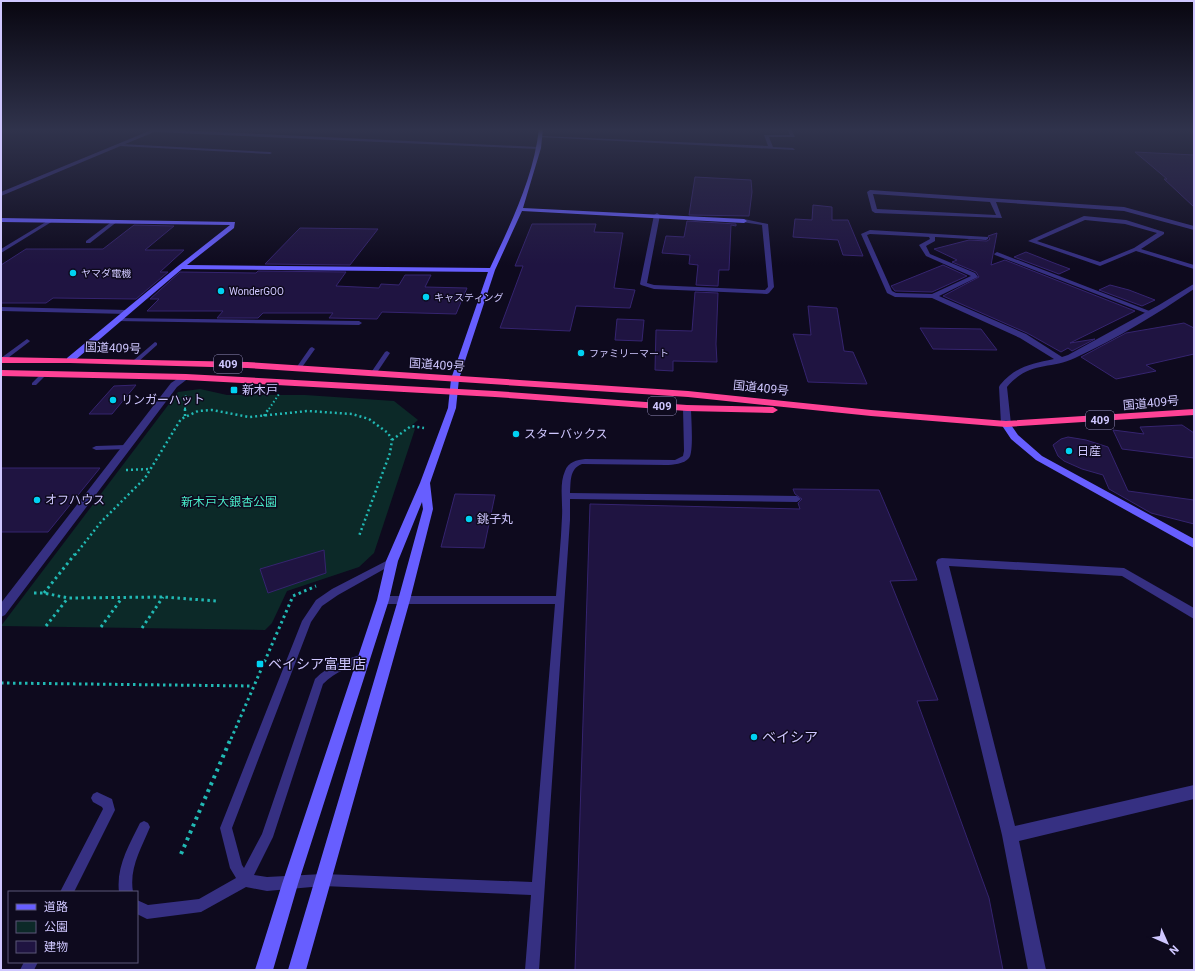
<svg xmlns="http://www.w3.org/2000/svg" width="1195" height="971" viewBox="0 0 1195 971" font-family="Roboto,'Noto Sans JP',sans-serif">
  <style>
    .green { fill: #0c2928 }
    .building { fill: #1f1441; stroke: #35246f }
    .lines { fill: none; stroke-linecap: round; stroke-linejoin: round }
    .path-far3 { stroke: #21b9b4; stroke-width: 2; stroke-dasharray: 1.5 2.5; stroke-linecap: butt }
    .path-far2 { stroke: #21b9b4; stroke-width: 2.5; stroke-dasharray: 2 3; stroke-linecap: butt }
    .path-far1 { stroke: #21b9b4; stroke-width: 3; stroke-dasharray: 2.5 3.5; stroke-linecap: butt }
    .path { stroke: #21b9b4; stroke-width: 4; stroke-dasharray: 3 4.5; stroke-linecap: butt }
    .lane { fill: #363082; fill-rule: evenodd }
    .street { fill: #363082; fill-rule: evenodd }
    .secondary { fill: #675eff; fill-rule: evenodd }
    .highway { fill: #ff4296; fill-rule: evenodd }
    .poi-dot { fill: #00d2f2; stroke: #0e0a1e; stroke-width: 1.5 }
    .labels { text-anchor: middle; dominant-baseline: central; stroke-width: 3; stroke-linejoin: round; paint-order: stroke }
    .far-poi-label { font-size: 10px; fill: #cfc7ff; stroke: #0e0a1e; text-anchor: start }
    .shield { fill: #0e0a1e; stroke: #958ebc; stroke-width: 1 }
    .shield-label { font-size: 11px; font-weight: bold; fill: #cfc7ff }
    .street-label { font-size: 12px; fill: #cfc7ff; stroke: #0e0a1e }
    .poi-label { font-size: 12px; fill: #cfc7ff; stroke: #0e0a1e; text-anchor: start }
    .park-label { font-size: 12px; fill: #48e9c7; stroke: #0e0a1e }
    .near-poi-label { font-size: 14px; fill: #cfc7ff; stroke: #0e0a1e; text-anchor: start }
  </style>
  <rect width="100%" height="100%" fill="#0e0a1e"/>
  <path class="green" d="M200 389 227 395H305L394 401 418 420 411 426 415 429 374 553 359 567 287 591 272 623 265 630 1 626 178 392Z"/>
  <path class="building" d="M1135 152 1194 155V207L1164 179H1167Z
    M695 177 751 180 752 192 749 216 689 215Z
    M813 205 832 207V220H848L863 256 843 255 838 240 793 237 795 219 812 220Z
    M687 221 736 224V226L731 225 729 270H719L718 286 696 285 698 265 689 264 690 255 662 253 666 236 684 237Z
    M532 224H596L594 232 623 233 614 288 635 290 630 308 576 306 570 331 500 328 523 266H515Z
    M134 225 174 226 145 250H184L160 272H168L136 299 53 298 46 303H1V265L26 249H103Z
    M300 228 378 229 350 265 265 264Z
    M997 233 991 265 1005 260 1135 311 1070 343 1095 339 1072 351 1068 348 1061 352 1027 333 943 296 979 277 976 272 952 262 957 260 934 249 969 240 987 241 990 239 988 236Z
    M1026 252 1054 263 1070 269 1059 274 1014 257Z
    M943 265 967 276 932 292 895 291 891 286Z
    M258 271 346 272 336 286 379 288 381 284 399 285 405 275H431L425 287 467 288 456 314 382 312 377 319 329 318 333 313H263L258 318H217L223 311H147L159 299H150L180 272 256 273Z
    M1110 285 1129 290 1155 300 1142 306 1099 290Z
    M695 292 718 293 716 344 717 362 673 361V371L655 370 656 330 692 331Z
    M808 306 837 308 844 351 853 352 867 384 808 382 793 334 811 335Z
    M617 319 644 320 642 341 615 340Z
    M1184 323 1194 328V354L1146 365 1156 371 1116 379 1081 357 1126 333Z
    M920 328 981 329 997 350 933 349Z
    M136 385 112 414H89L114 386Z
    M1182 425 1194 433V458L1122 449 1113 430 1144 434 1140 427Z
    M1068 437 1086 440 1108 447 1128 491 1194 500V524L1151 513 1109 489 1103 475 1082 469 1064 461 1058 456 1053 445 1061 439Z
    M1 468H100L48 532H1Z
    M793 489 879 490 917 580 890 581 938 700 917 701 989 898 1003 970H575L590 504 800 509 798 503 802 499 795 494Z
    M455 494 495 495 484 548 441 547Z
    M324 550 326 573 268 593 260 569Z"/>
  <g class="lines">
    <path class="path-far3" d="M185 409 186 394
      M269 409 279 394"/>
    <path class="path-far2" d="M185 416V408
      M264 416 269 408
      M392 440 411 426 424 428
      M126 470 151 469
      M75 555 101 522 145 478 181 419 198 411 212 410 249 417 308 411 352 414 369 419 388 433 392 440 390 453 359 536"/>
    <path class="path-far1" d="M34 593H44L68 598 163 597 217 601
      M44 593 75 554
      M46 626 68 598
      M101 627 122 598
      M142 628 163 597
      M1 683 253 686
      M231 739 293 596 316 586"/>
    <path class="path" d="M181 854 231 738"/>
    <path class="lane" d="M121 144 270 152 272 153 270 154 120 146Z
      M49 220 53 221 1 253V249Z
      M114 220 118 221 90 243H86V241Z
      M997 252 1152 312 1153 313 1148 314 995 255 994 254Z
      M1 307 127 310 130 312 127 314 1 311Z
      M117 318 359 321 362 323 359 325 115 321 114 320Z
      M27 339 30 341 29 342 4 361 1 362V358Z
      M155 342 157 343V345L138 362H134V360Z
      M312 347 315 349 300 370H296V368L310 348Z
      M387 351 390 353 376 374 375 375H371L370 374 385 352Z
      M44 372 46 373V375L36 385H32V383L42 373Z
      M687 406 691 408C691 417 694 452 689 458 684 464 673 465 666 465L582 464C569 469 571 482 570 493L797 496 801 499 797 502 570 499V520L539 970H525L531 895 323 886 267 891 246 887 201 912 147 919 137 914V900L148 905 199 899 236 878 230 868 220 828 302 621 316 600 332 589 392 558 395 559 396 561 395 563 338 595 322 606 311 622 232 828 242 865 244 868 262 834 315 679C329 665 345 659 364 654L368 655 369 658 368 661C350 667 336 671 323 684L273 837 254 875 267 877 323 874 532 882 555 604H383L380 603 378 600 380 597 383 596H556C558 570 561 543 562 517 563 502 559 484 565 471 568 462 577 460 585 459L675 460 683 456 684 451 683 408Z
      M126 445H129L130 447 129 449 96 450 92 448 96 446Z
      M97 792 112 799 115 810 74 892H60L103 809 102 807 93 802 91 798 93 794Z
      M144 821 148 823 150 827C141 849 129 868 133 892H119C116 867 129 845 140 823Z
      M24 962H38L34 970H20Z"/>
    <path class="street" d="M154 129 539 147 541 148 539 149 154 132 1 196V192Z
      M787 129H791L795 137H769L773 147 793 148 795 150 539 137 541 136 768 146 764 135H790Z
      M870 190 1124 207 1194 226V230L1124 211 996 202 1002 218 875 213 872 211 867 192ZM873 194 990 202 996 215 877 209Z
      M657 213 660 215 647 283 654 285 765 290 768 287 762 225 742 222V220L744 219 768 224 774 287 769 293 767 294 654 289 641 285 640 284 654 215Z
      M1084 216 1126 220 1164 232V234L1141 249 1194 265V269L1136 251 1100 266 1028 241ZM1085 220 1125 224 1157 233 1134 248 1100 262 1037 241Z
      M870 230 988 237V239L986 240 935 237V241L926 246 930 254 975 273 978 277 939 296 1026 334 1062 357 1068 355 1159 305 1192 285 1194 284V289C1157 314 1116 339 1075 358 1049 370 1029 361 1007 387L1011 424 1006 427 1001 424 999 387 1000 385C1016 366 1031 364 1054 359L1020 338 932 298 895 297 887 293 861 234ZM870 234 929 237 930 239 919 245 926 256 971 276 932 294 896 293 892 291 867 235Z
      M183 375H186L190 377 177 387 5 615 1 617V603L171 383Z
      M942 558 1124 568 1194 608V619L1122 576 949 566 1015 826 1194 785V799L1019 841 1046 970H1028L1002 835 936 562 938 559Z"/>
    <path class="secondary" d="M539 129H543L541 148 523 208 744 219 747 221 744 223 522 211 495 270 459 379 456 408 430 483 433 509 410 600 306 970H288L398 600 423 509 422 502 398 561 389 600 298 884 273 970H255L282 884 377 600 386 561 420 483 448 408 451 379 488 272 182 269 73 362H67V358L178 266 230 225 1 222V218L235 222 234 228 187 265 490 268C511 223 533 179 539 129Z
      M1006 421 1009 422 1018 435 1042 456 1194 539V548L1036 460 1011 439 1001 424Z"/>
    <path class="highway" d="M1 357 247 362 688 391 871 410 1006 421 1194 409V415L1006 427 871 416 688 397 247 368 70 363H1Z
      M1 370 186 374 495 391 687 405 773 407 778 410 773 413 687 411 495 397 186 380 1 376Z"/>
  </g>
  <linearGradient id="sky" x2="0" y2="1"><stop stop-color="#080610"/><stop offset="0.49" stop-color="#30334c"/><stop offset="1" stop-color="#30334c" stop-opacity="0"/></linearGradient>
  <rect width="1195" height="265" fill="url(#sky)"/>
  <g class="poi-dot">
    <circle cx="73" cy="273" r="4"/>
    <circle cx="221" cy="291" r="4"/>
    <circle cx="426" cy="297" r="4"/>
    <circle cx="581" cy="353" r="4"/>
    <rect x="230" y="386" width="8" height="8" rx="2"/>
    <circle cx="113" cy="400" r="4"/>
    <circle cx="516" cy="434" r="4"/>
    <circle cx="1069" cy="451" r="4"/>
    <circle cx="37" cy="500" r="4"/>
    <circle cx="469" cy="519" r="4"/>
    <rect x="256" y="660" width="8" height="8" rx="2"/>
    <circle cx="754" cy="737" r="4"/>
  </g>
  <g class="labels">
    <g class="far-poi-label">
      <text x="81" y="273">ヤマダ電機</text>
      <text x="229" y="291">WonderGOO</text>
      <text x="434" y="297">キャスティング</text>
      <text x="589" y="353">ファミリーマート</text>
    </g>
    <g class="shield">
      <rect x="214" y="355" width="28" height="18" rx="3"/>
      <rect x="648" y="397" width="28" height="18" rx="3"/>
      <rect x="1086" y="411" width="28" height="18" rx="3"/>
    </g>
    <g class="shield-label">
      <text x="228" y="364">409</text>
      <text x="662" y="406">409</text>
      <text x="1100" y="420">409</text>
    </g>
    <g class="street-label">
      <text transform="translate(113 348) rotate(2)">国道409号</text>
      <text transform="translate(437 365) rotate(4)">国道409号</text>
      <text transform="translate(761 388) rotate(6)">国道409号</text>
      <text transform="translate(1151 403) rotate(-5)">国道409号</text>
    </g>
    <g class="poi-label">
      <text x="242" y="390">新木戸</text>
      <text x="121" y="400">リンガーハット</text>
      <text x="524" y="434">スターバックス</text>
      <text x="1077" y="451">日産</text>
      <text x="45" y="500">オフハウス</text>
      <text x="477" y="519">銚子丸</text>
    </g>
    <g class="park-label">
      <text x="229" y="502">新木戸大銀杏公園</text>
    </g>
    <g class="near-poi-label">
      <text x="268" y="664">ベイシア富里店</text>
      <text x="762" y="737">ベイシア</text>
    </g>
  </g>
  <rect width="1195" height="971" fill="none" stroke="#cfc7ff" stroke-width="4"/>
  <rect x="8" y="891" width="130" height="72" fill="#0e0a1e" stroke="#5b5678"/>
  <rect x="16" y="904" width="20" height="6" fill="#675eff" stroke="#5b5678"/>
  <text x="44" y="911" font-size="12" fill="#cfc7ff">道路</text>
  <rect x="16" y="921" width="20" height="12" fill="#0c2928" stroke="#5b5678"/>
  <text x="44" y="931" font-size="12" fill="#cfc7ff">公園</text>
  <rect x="16" y="941" width="20" height="12" fill="#1f1441" stroke="#5b5678"/>
  <text x="44" y="951" font-size="12" fill="#cfc7ff">建物</text>
  <g transform="translate(1167 943) rotate(135)" stroke="#0e0a1e" stroke-width="3" paint-order="stroke">
  <path d="M0-3L7 15L0 10L-7 15Z" fill="#cfc7ff"/>
  <text y="-6" font-size="11" font-weight="bold" text-anchor="middle" fill="#cfc7ff">N</text>
  </g>
</svg>
